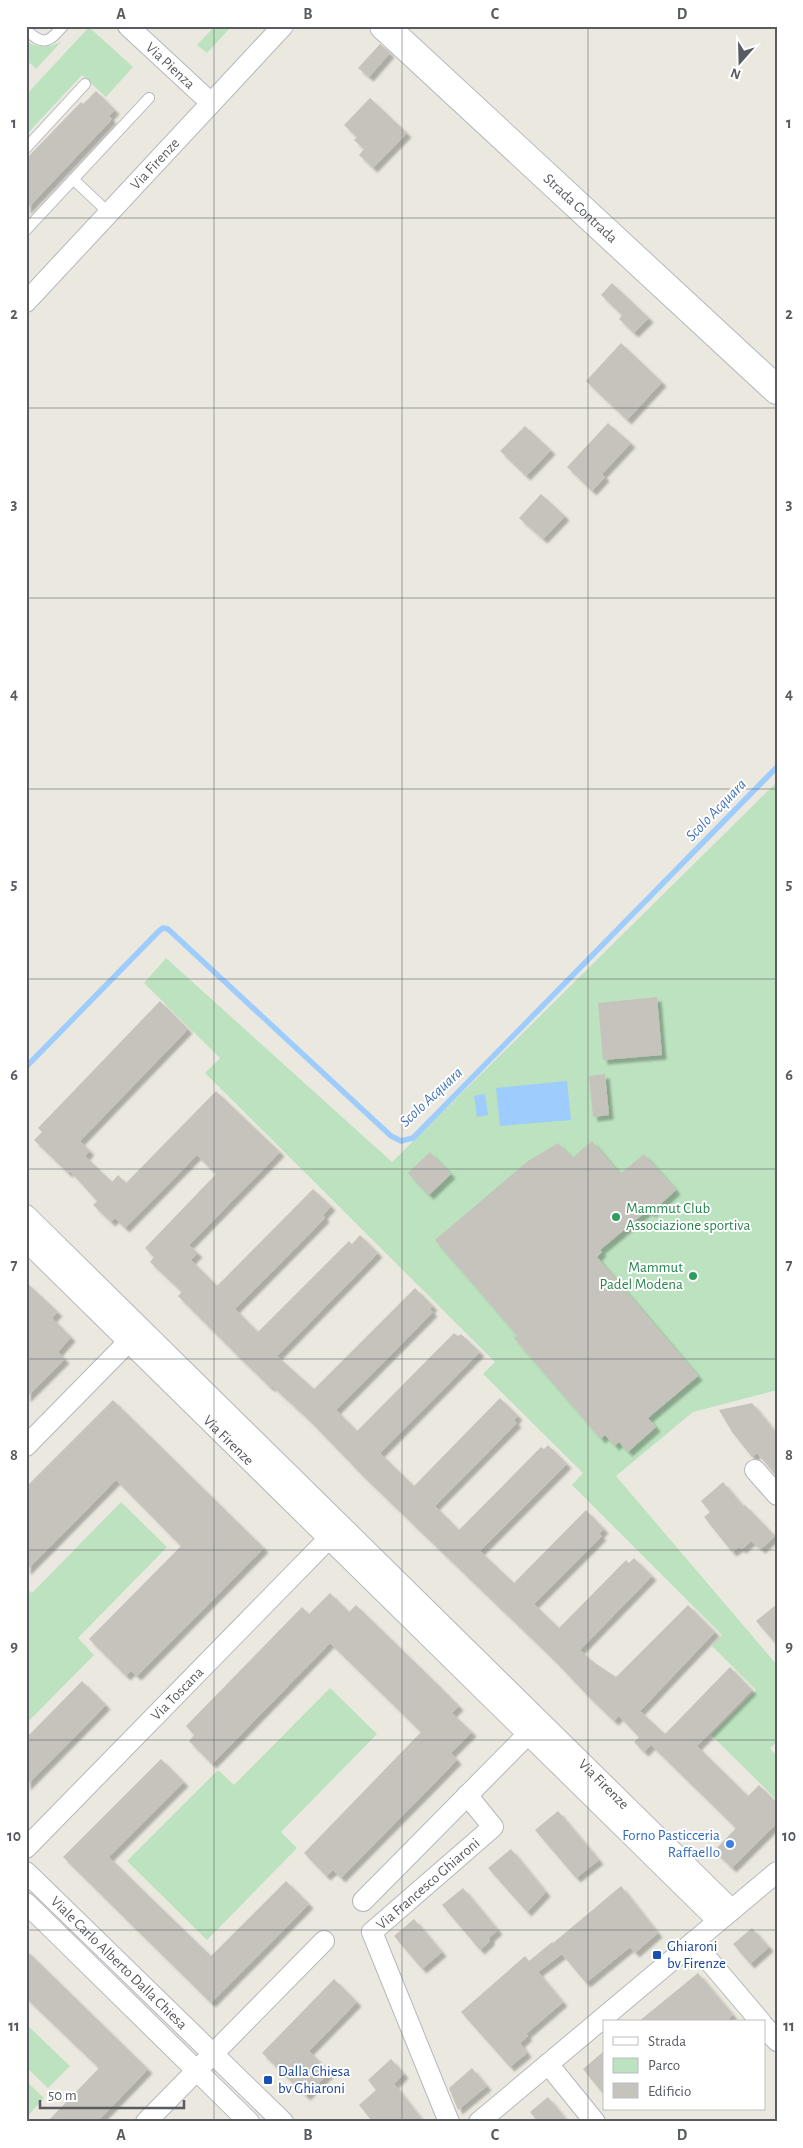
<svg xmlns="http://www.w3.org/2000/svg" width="803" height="2148" viewBox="0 0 803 2148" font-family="'Alegreya Sans',sans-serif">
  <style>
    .green { fill: #bce2bf }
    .water { fill: #9eccfc }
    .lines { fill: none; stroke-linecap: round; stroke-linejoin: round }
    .stream { stroke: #9eccfc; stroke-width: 5.5 }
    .building { fill: #c6c3bc; filter: url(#shadow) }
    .lane-casing { stroke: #b5b7bc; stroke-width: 12 }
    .street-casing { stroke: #b5b7bc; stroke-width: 22 }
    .secondary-casing { stroke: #b5b8be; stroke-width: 30 }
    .lane { stroke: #fff; stroke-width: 10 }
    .street { stroke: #fff; stroke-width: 20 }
    .secondary { stroke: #fff; stroke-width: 28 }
    .grid { fill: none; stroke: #585b60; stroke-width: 1; stroke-opacity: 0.55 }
    .leisure-dot { fill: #2e9e5b; stroke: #fff; stroke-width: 2 }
    .shop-dot { fill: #3f7fe0; stroke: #fff; stroke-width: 2 }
    .transit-dot { fill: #1a4fb4; stroke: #fff; stroke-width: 2 }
    .labels { text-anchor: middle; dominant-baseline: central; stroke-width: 4; stroke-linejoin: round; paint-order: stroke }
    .street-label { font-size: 15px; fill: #585b60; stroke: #fff }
    .leisure-label { font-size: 15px; fill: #27864d; stroke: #fff; text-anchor: start }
    .shop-label { font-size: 15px; fill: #366cbe; stroke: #fff; text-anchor: end }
    .transit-label { font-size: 15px; fill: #164399; stroke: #fff; text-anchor: start }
    .water-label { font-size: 16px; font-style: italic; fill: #4375bd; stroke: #fff }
    .neatline { fill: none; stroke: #585b60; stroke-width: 2 }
    .grid-label { font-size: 16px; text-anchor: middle; font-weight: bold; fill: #585b60 }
  </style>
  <defs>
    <filter id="shadow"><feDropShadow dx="4.5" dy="4.5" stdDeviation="1" flood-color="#0004"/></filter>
  </defs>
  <rect width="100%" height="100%" fill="#ebe9df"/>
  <path class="green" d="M215 26H232L207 53 197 45Z
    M89 27 133 67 106 97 82 75 26 135V95Z
    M26 41C39 49 50 48 62 41L36 69 30 63 26 67Z
    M777 782V1390L693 1412 616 1476 777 1665V1742L770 1748 777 1757V1800L711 1735 756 1690 712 1646 722 1635 572 1485 583 1473 483 1374 495 1362 205 1073 220 1058 144 983 166 958 392 1162Z
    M121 1502 167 1547 78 1638 94 1655 26 1724V1588L32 1593Z
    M330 1688 377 1734 281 1832 297 1848 207 1940 127 1861 218 1770 234 1785Z
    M26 2024 70 2066 48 2088 26 2067Z
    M26 2081 44 2098 26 2118Z"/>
  <path class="water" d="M567 1081 571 1120 500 1126 496 1088Z
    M485 1094 488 1115 477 1117 474 1096Z"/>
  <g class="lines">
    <path class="stream" d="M26 1067 159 931 163 928 168 929 391 1136 401 1141 413 1138 777 767"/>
  </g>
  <path class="building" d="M380 44 390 53 369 77 358 68Z
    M96 91 115 110 109 116 112 119 26 210V159L81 102 83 104Z
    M370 98 407 133 373 168 359 155 364 149 354 140 357 137 344 125Z
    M612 283 649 318 634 333 619 319 622 315 601 295Z
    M621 343 662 382 627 420 586 381Z
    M608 423 631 443 602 474 605 477 592 491 567 467Z
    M525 426 551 450 526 476 500 451Z
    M541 494 565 516 543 539 519 518Z
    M657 997 662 1055 603 1060 598 1003Z
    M160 1001 188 1029 80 1141 90 1151 85 1156 112 1182 118 1175 126 1183 216 1091 280 1152 189 1245 198 1253 191 1260 217 1286 313 1189 331 1206 323 1215 325 1218 235 1309 258 1332 349 1241 352 1244 360 1235 378 1253 277 1356 314 1389 415 1288 433 1306 430 1309 433 1312 336 1410 357 1431 454 1333 458 1336 461 1334 480 1352 380 1453 414 1486 500 1398 518 1416 514 1420 517 1423 435 1506 459 1530 541 1447 544 1449 548 1445 567 1464 480 1551 514 1583 586 1510 604 1529 599 1534 602 1536 534 1604 559 1628 626 1560 629 1563 634 1558 652 1576 580 1650 592 1661 616 1677 688 1605 715 1632 640 1711 665 1734 730 1667 752 1690 697 1746 748 1796 759 1785 777 1803V1823L732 1868 714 1851 736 1828 651 1745 644 1752 634 1742 639 1737 619 1716 614 1721 588 1696 555 1661 363 1476 309 1420 272 1386 270 1387 242 1360 178 1296 182 1292 150 1262 154 1257 145 1248 216 1174 197 1155 125 1228 115 1218 111 1222 93 1205 97 1201 70 1171 68 1173 34 1140 42 1132 38 1128Z
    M605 1074 609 1115 593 1117 589 1076Z
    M592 1141 620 1174 644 1154 676 1190 651 1213 648 1210 600 1250 602 1252 597 1257 698 1376 648 1418 656 1427 628 1452 619 1442 615 1446 605 1435 601 1439 514 1338 517 1335 435 1240 528 1161 558 1143 572 1158Z
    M430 1152 451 1174 429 1195 408 1173Z
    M26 1282 58 1312 52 1318 71 1337 58 1352 65 1359 26 1398Z
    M113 1400 264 1548 137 1676 131 1671 126 1676 89 1639 181 1546 116 1480 26 1571V1487Z
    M752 1403 777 1434V1477L757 1453 752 1457 732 1432 719 1410Z
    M723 1482 743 1506 745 1505 775 1536 761 1549 751 1541 742 1549 739 1547 732 1552 704 1517 710 1512 701 1501Z
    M330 1593 349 1612 356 1605 431 1678 459 1706 452 1713 472 1732 451 1753 457 1760 341 1878 333 1870 326 1876 304 1853 421 1732 330 1643 212 1764 189 1741 194 1735 186 1726 302 1607 309 1614Z
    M777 1604V1645L756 1621Z
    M82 1681 106 1705 26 1786V1738Z
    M161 1759 184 1782 109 1857 158 1905 211 1956 286 1881 309 1904 211 2003 63 1857Z
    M558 1811 599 1860 576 1878 535 1830Z
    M511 1849 546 1892 527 1912 488 1868Z
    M621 1886 658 1933 635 1953 630 1947 586 1983 562 1954 538 1972 563 2002 526 2034 528 2036 520 2043 527 2053 510 2067 461 2012 525 1956 529 1961 552 1942 557 1947 553 1943Z
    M463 1888 498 1930 490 1937V1941L480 1950 442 1905Z
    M414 1919 442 1952 422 1969 394 1936Z
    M752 1928 769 1947 750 1964 733 1944Z
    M26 1950 148 2069 97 2122H47L99 2068 26 1998Z
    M698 1973 733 2015 725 2022H638Z
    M334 1979 357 2002 309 2051 330 2072 306 2096 262 2053Z
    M604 2051V2095L583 2069Z
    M391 2059 404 2074 394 2084 424 2122H373L359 2105 376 2090 368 2080Z
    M472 2068 487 2086 458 2110 449 2088Z
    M548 2097 568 2122H538L530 2112Z"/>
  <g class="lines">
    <g class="lane-casing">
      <path id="lane" d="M26 30C44 46 48 43 63 26
        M26 148 85 84
        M73 179 109 213
        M26 230 149 98"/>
    </g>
    <g class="street-casing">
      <g id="street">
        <path id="s1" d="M128 26 211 103"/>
        <path id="s2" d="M26 302 283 26"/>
        <path id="s3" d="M26 1215 732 1910"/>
        <path id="s4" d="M26 1241 718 1921"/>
        <path d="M26 1446 138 1332"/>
        <path d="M755 1470 777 1495"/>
        <path id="s5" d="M26 1848 338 1529"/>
        <path id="s6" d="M26 1872 283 2122"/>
        <path d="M363 1901 537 1725"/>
        <path d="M26 1903 249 2122"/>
        <path d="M693 1942 761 2022"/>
        <path d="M764 2026 777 2041"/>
        <path d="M548 2064 595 2122"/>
        <path d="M146 2122 324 1941"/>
        <path id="s7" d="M449 2122 372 1932 493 1827 467 1795"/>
        <path d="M479 2122 777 1872"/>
      </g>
    </g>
    <g class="secondary-casing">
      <g id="secondary">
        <path id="s8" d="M384 26 777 390"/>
      </g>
    </g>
    <use href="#lane" class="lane"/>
    <use href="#street" class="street"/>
    <use href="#secondary" class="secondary"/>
  </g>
  <path class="grid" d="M214 26V2122M402 26V2122M588 26V2122M26 218H777M26 408H777M26 598H777M26 789H777M26 979H777M26 1169H777M26 1359H777M26 1550H777M26 1740H777M26 1930H777"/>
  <g class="leisure-dot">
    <circle cx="616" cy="1217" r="5"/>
    <circle cx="693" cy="1276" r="5"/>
  </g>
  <circle class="shop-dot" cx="730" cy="1844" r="5"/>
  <g class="transit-dot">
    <rect x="652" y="1950" width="10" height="10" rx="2.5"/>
    <rect x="263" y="2075" width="10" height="10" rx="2.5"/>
  </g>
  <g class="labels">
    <g class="street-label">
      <text stroke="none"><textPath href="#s1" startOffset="58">Via Pienza</textPath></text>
      <text stroke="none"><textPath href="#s2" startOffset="189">Via Firenze</textPath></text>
      <text stroke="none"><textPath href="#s8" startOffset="268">Strada Contrada</textPath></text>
      <text stroke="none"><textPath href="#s4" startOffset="284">Via Firenze</textPath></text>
      <text stroke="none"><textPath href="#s5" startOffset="216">Via Toscana</textPath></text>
      <text stroke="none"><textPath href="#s3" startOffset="811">Via Firenze</textPath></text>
      <text stroke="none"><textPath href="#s7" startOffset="279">Via Francesco Ghiaroni</textPath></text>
      <text stroke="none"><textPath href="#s6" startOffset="130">Viale Carlo Alberto Dalla Chiesa</textPath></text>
    </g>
    <g class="leisure-label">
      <text x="626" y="1208">Mammut Club<tspan x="626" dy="17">Associazione sportiva</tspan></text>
      <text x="683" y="1267" text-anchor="end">Mammut<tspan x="683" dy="17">Padel Modena</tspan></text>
    </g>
    <g class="shop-label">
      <text x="720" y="1835">Forno Pasticceria<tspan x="720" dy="17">Raffaello</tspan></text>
    </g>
    <g class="transit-label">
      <text x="667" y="1946">Ghiaroni<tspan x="667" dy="17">bv Firenze</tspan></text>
      <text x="278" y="2071">Dalla Chiesa<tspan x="278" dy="17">bv Ghiaroni</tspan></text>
    </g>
    <g class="water-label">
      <text transform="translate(716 810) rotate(-46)">Scolo Acquara</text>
      <text transform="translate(431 1097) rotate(-43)">Scolo Acquara</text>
    </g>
  </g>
  <rect width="803" height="2148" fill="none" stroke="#ffffff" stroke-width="55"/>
  <rect x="603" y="2020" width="162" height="90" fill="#ffffff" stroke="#bcbdbf"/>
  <rect x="613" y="2037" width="25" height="8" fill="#ffffff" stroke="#bcbdbf"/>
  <text x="648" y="2046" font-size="15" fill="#585b60">Strada</text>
  <rect x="613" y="2058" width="25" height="15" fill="#bce2bf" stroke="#bcbdbf"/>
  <text x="648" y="2070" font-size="15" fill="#585b60">Parco</text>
  <rect x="613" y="2083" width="25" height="15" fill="#c6c3bc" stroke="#bcbdbf"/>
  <text x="648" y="2096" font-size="15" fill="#585b60">Edificio</text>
  <g transform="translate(740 62) rotate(200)" stroke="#ffffff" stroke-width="4" paint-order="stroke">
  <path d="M0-4L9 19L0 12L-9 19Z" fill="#585b60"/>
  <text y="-8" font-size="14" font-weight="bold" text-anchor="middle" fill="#585b60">N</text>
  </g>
  <path d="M40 2100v8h144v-8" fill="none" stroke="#585b60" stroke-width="2.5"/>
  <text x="48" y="2100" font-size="15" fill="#585b60" stroke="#ffffff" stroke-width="4" paint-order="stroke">50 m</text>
  <rect x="28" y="28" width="748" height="2092" class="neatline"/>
  <g class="grid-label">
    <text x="121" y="19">A</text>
    <text x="308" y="19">B</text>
    <text x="495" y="19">C</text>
    <text x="682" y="19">D</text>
    <text x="14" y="128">1</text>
    <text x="789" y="128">1</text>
    <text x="14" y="319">2</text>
    <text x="789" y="319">2</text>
    <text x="14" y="509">3</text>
    <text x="789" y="509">3</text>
    <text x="14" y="699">4</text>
    <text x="789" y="699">4</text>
    <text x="14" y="889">5</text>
    <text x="789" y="889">5</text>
    <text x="14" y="1080">6</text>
    <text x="789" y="1080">6</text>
    <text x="14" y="1270">7</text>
    <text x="789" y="1270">7</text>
    <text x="14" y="1460">8</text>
    <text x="789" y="1460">8</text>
    <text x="14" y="1651">9</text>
    <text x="789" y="1651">9</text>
    <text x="14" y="1841">10</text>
    <text x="789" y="1841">10</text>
    <text x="14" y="2031">11</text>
    <text x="789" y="2031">11</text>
    <text x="121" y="2140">A</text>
    <text x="308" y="2140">B</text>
    <text x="495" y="2140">C</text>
    <text x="682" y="2140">D</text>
  </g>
</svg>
